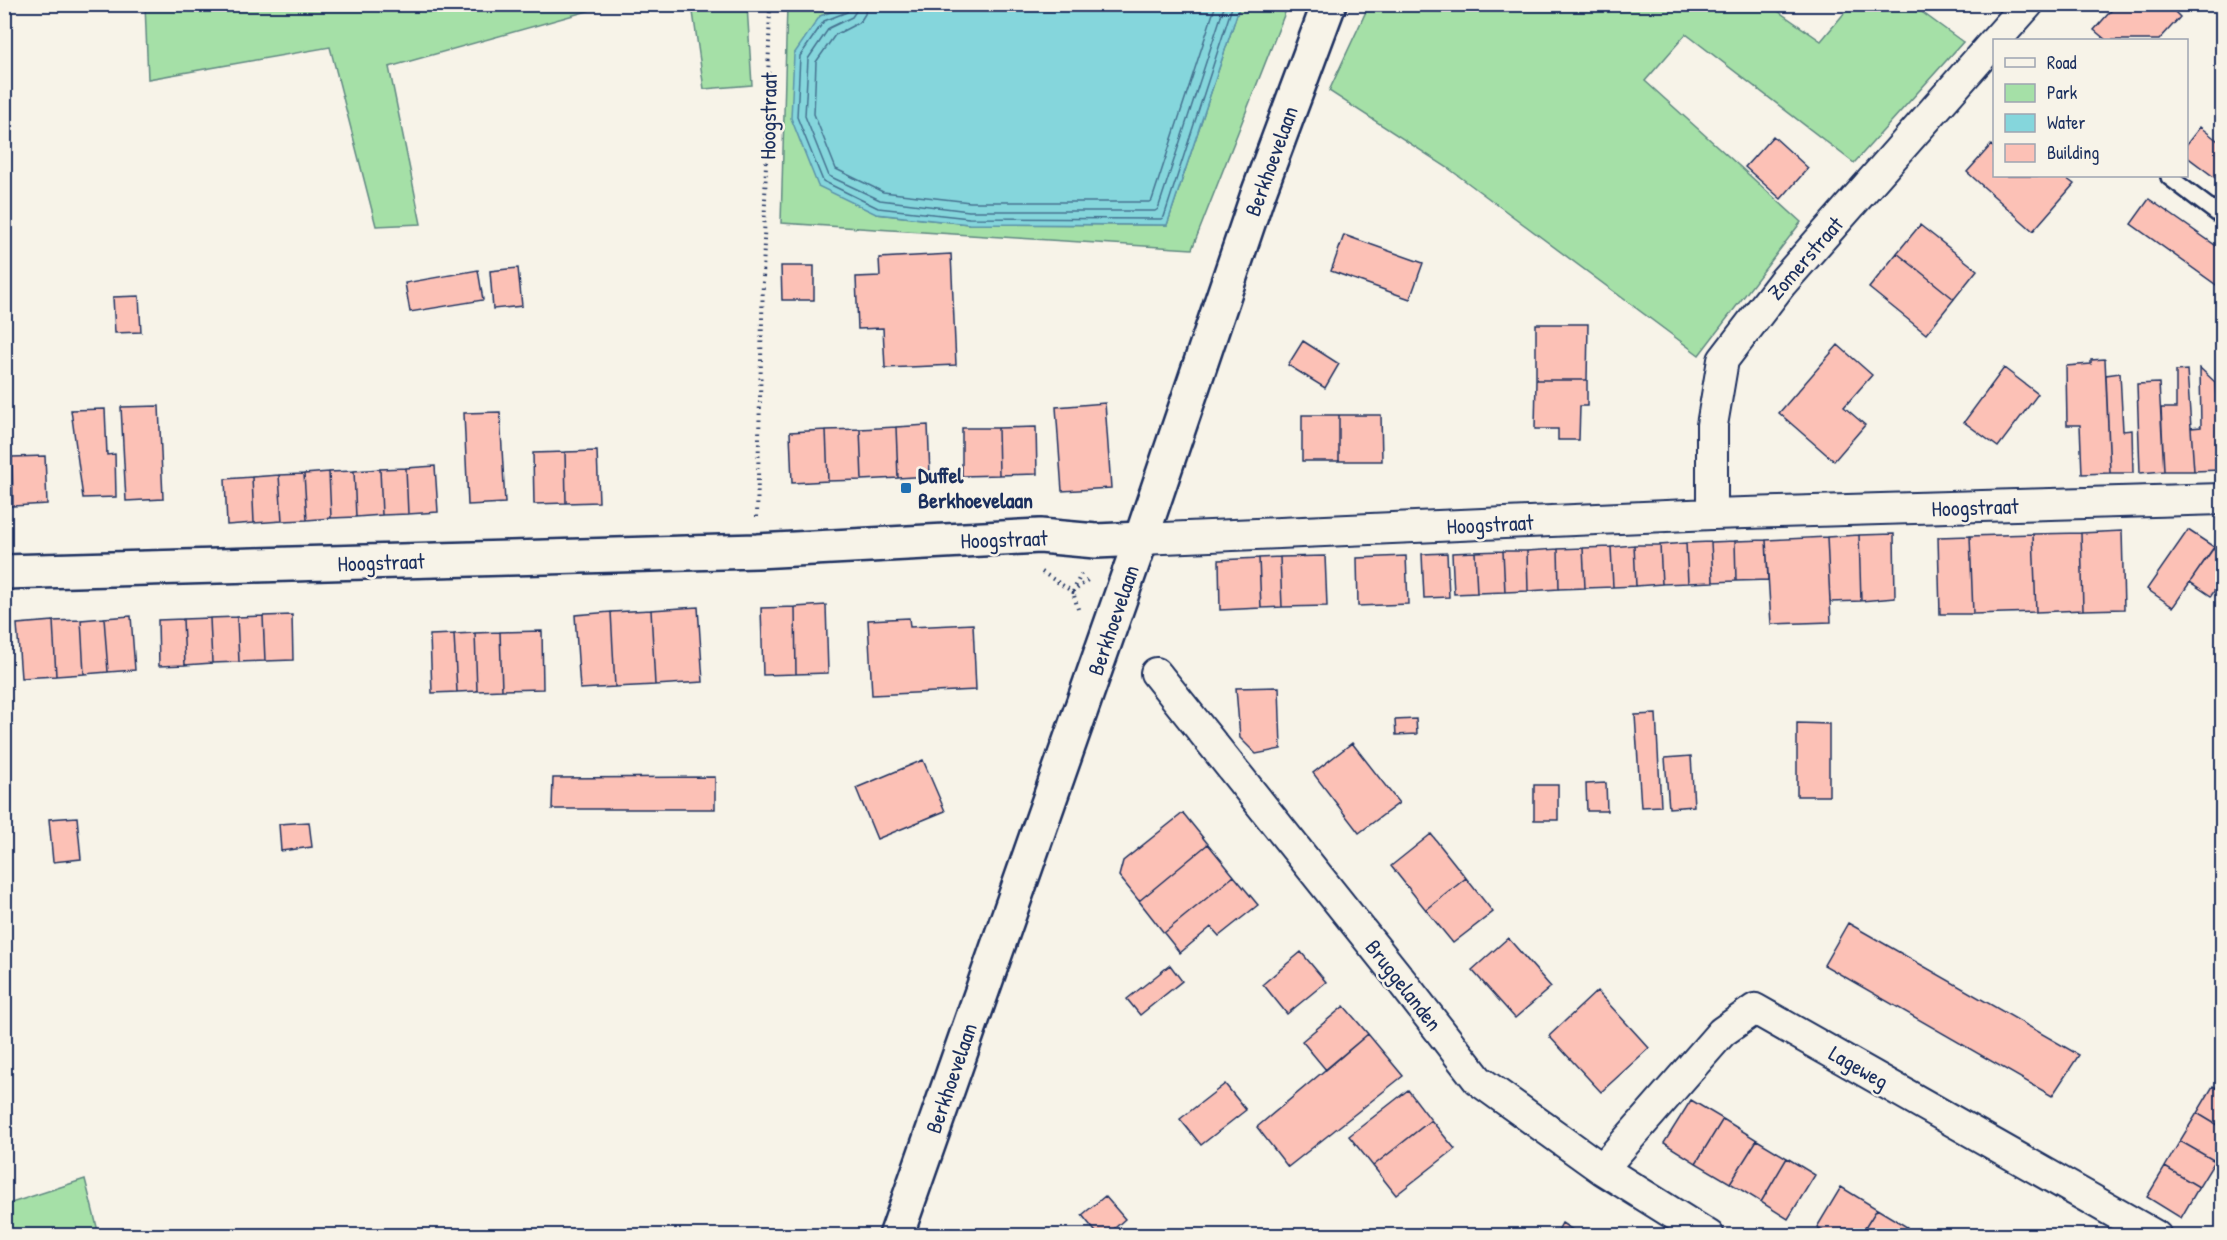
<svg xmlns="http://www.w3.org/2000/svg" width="2227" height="1240" viewBox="0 0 2227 1240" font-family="'Patrick Hand',sans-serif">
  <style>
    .green { fill: #a5e0a7; stroke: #608882; stroke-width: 1.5 }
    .water { fill: #85d6dc; stroke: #5b93aa; stroke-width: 1.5 }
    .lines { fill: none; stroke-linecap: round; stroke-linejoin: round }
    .shore { stroke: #457290; stroke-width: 1.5 }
    .building { fill: #fcc1b6; stroke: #1b2f5e; stroke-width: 1.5 }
    .service-casing { stroke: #1b2f5e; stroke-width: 20 }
    .minor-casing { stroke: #1b2f5e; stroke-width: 34 }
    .tertiary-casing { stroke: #1b2f5e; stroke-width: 38 }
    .secondary-casing { stroke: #1b2f5e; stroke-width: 38 }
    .path { stroke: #1b2f5e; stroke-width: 4; stroke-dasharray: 1.5 4.5; stroke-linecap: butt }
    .service { stroke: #f7f3e8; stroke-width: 15 }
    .minor { stroke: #f7f3e8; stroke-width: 30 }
    .tertiary { stroke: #f7f3e8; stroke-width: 33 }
    .secondary { stroke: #f7f3e8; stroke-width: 33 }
    .poi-dot { fill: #1f6fb2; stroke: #f7f3e8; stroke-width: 2 }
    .labels { text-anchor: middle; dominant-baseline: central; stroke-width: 5; stroke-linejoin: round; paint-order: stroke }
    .street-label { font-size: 22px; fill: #1b2f5e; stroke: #f7f3e8 }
    .poi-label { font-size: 22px; font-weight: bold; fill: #1b2f5e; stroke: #f7f3e8; text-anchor: start }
  </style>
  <rect width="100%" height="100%" fill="#f7f3e8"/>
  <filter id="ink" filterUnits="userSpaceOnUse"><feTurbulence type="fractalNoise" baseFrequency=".0167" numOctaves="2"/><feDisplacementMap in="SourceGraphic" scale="12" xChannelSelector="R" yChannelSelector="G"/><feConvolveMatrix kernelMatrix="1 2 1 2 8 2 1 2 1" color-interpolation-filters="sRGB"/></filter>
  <g filter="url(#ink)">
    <path class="green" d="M145 5V4L609 5 389 67 421 224 376 226 330 47 148 79Z
      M692 5H747L752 85 704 89Z
      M787 5H850L820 16 876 214 969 224 1167 225 1240 5H1288L1192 249 781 223Z
      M1369 5H1769L1821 41 1851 5H1912L1963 42 1854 163 1686 34 1645 81 1801 222 1699 355 1448 168 1329 91Z
      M85 1179 99 1235H5V1205Z"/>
    <path class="water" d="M850 5V4L1240 5 1167 225 969 224 876 214 818 186 791 118 794 54 820 16Z"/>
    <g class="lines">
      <path class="shore" d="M850 4 847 12 824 21 800 56 797 117 823 181 878 208 969 218 1161 219 1164 217 1233 4
        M857 4 856 11 852 17 829 28 808 59 805 116 829 176 880 200 969 211H1155L1158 209 1225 4
        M866 4 865 14 860 22 835 35 816 62 814 114 836 169 883 192 970 202H1149L1152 200 1216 4"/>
    </g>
    <path class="building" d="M2117 4H2167L2180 17 2159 40H2106L2094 30Z
      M2200 127 2222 144V183L2186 156V145Z
      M1773 136 1808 168 1781 199 1745 167Z
      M1991 145 1994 148V176H2063L2074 184 2033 231 1967 172Z
      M2149 199 2222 250V289L2131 224Z
      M1920 225 1977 270 1954 299 1897 253Z
      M1344 235 1423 263 1410 299 1331 271Z
      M1897 253 1954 299 1926 334 1869 288Z
      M951 254 956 365 885 368 883 328 858 329 856 277 880 276 879 258Z
      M781 266H814V300H782Z
      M518 268 522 306 493 309 490 271Z
      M478 270 483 300 410 312 405 283Z
      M139 296 141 332 115 333 113 297Z
      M1536 324H1588L1587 380H1536Z
      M1303 341 1339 364 1325 388 1288 365Z
      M1838 345 1872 375 1844 407 1865 425 1834 461 1779 413Z
      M2221 349H2222V470H2220L2215 382H2222Z
      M2105 359 2110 473 2082 474 2080 425H2067L2066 366 2091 364V360Z
      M2004 368 2038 394 1998 447 1964 422Z
      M2200 368 2215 382 2220 470 2194 471 2191 428 2201 427Z
      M2187 370 2194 471H2164L2161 408H2176V371Z
      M2120 373 2123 431 2132 430 2133 473H2110L2106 375Z
      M1536 380H1587V406H1580L1579 440H1558V429H1535Z
      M2159 383 2164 471 2140 473 2137 384Z
      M1105 403 1111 488 1062 491 1056 407Z
      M159 406 163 499 126 501 121 407Z
      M105 409 107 455 115 454 116 497 83 498 71 410Z
      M500 412 505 503 468 505 464 413Z
      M1302 415H1339V461H1302Z
      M1339 415H1381L1382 461H1339Z
      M928 425 930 476 898 478 896 427Z
      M896 427 898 478 862 480 860 429Z
      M1036 427 1037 474 999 475 998 428Z
      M962 428H998L999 475 962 476Z
      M860 429 862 480 828 481 826 430Z
      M826 430 828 481 792 483 790 432Z
      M597 451 599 502 566 503 565 452Z
      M565 452 566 503 534 504 533 453Z
      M45 456 47 504 13 506 12 457Z
      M4 457H12L13 506H4Z
      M435 466 438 512 408 514 406 468Z
      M406 468 408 514 382 515 380 469Z
      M380 469 382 515 356 517 354 471Z
      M354 471 356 517 331 518 329 472Z
      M329 472 331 518 307 520 304 474Z
      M304 474 307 520 282 521 279 475Z
      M279 475 282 521 254 523 252 477Z
      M252 477 254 523 227 525 225 479Z
      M2188 530 2214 547 2173 607 2147 589Z
      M2122 531 2124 609 2083 610 2081 533Z
      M2081 533 2083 610 2036 612 2033 534Z
      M1894 534 1895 598 1861 601 1859 535Z
      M2033 534 2036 612 1973 614 1970 536Z
      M1859 535 1861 601 1830 602 1827 537Z
      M1970 536 1973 614H1940L1938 537Z
      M2222 536V579L2211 596 2190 582Z
      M1827 537 1831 622 1771 624 1766 540Z
      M1766 540 1768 580 1736 581 1735 541Z
      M1735 541 1736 581 1713 582 1711 542Z
      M1711 542 1713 582 1688 583 1686 543Z
      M1686 543 1688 583 1662 584 1660 545Z
      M1634 545H1660L1662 584 1636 586Z
      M1634 545 1636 586 1613 587 1611 547Z
      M1611 547 1613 587 1585 588 1583 548Z
      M1583 548 1585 588 1559 589 1558 549Z
      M1558 549 1559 589 1528 591 1527 551Z
      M1503 551 1505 592 1477 593 1475 552Z
      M1503 551H1527L1528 591 1505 592Z
      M1475 552 1477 593 1454 594 1452 553Z
      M1447 553 1449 597 1424 598 1422 554Z
      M1325 556 1327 606 1282 607 1280 557Z
      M1406 556 1408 604 1358 606 1357 558Z
      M1280 557 1282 607 1261 608 1259 558Z
      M1259 558 1261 608 1220 610 1219 560Z
      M826 605 828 673 796 674 795 607Z
      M698 607 703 682 655 685 651 610Z
      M795 607 796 674 763 675 761 608Z
      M651 610 655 685 615 687 611 612Z
      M611 612 615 687 580 689 575 615Z
      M292 615 293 660 265 661 263 616Z
      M131 616 135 670 108 672 104 618Z
      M263 616 265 661 239 662 237 617Z
      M237 617 239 662 212 663 210 618Z
      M104 618 108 672 84 674 81 620Z
      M210 618 212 663 185 665 183 619Z
      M909 618 910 627 973 624 976 690 872 695 868 620Z
      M183 619 185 665 159 666 158 620Z
      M81 620 84 674 56 676 53 621Z
      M53 621 56 676 21 678 17 624Z
      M542 631 543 689 502 690 500 632Z
      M500 632 502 690 477 691 475 633Z
      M475 633 477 691 457 692 454 634Z
      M454 634 457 692 432 693 430 635Z
      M1279 687 1281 749 1256 754 1240 738 1236 688Z
      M1656 714 1661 806 1641 807 1635 715Z
      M1416 719 1417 734 1396 735 1395 720Z
      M1797 723 1829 724V796H1797Z
      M1352 743 1399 803 1359 833 1313 773Z
      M1691 756 1694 806 1669 808 1665 758Z
      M923 760 945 811 877 839 856 788Z
      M715 777V809H552L553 778Z
      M1606 783 1607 811H1587L1586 784Z
      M1534 785H1558V820H1534Z
      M1183 813 1208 844 1139 901 1119 876 1123 861Z
      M77 817 81 859 53 862 49 819Z
      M309 822 312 847 281 851 279 824Z
      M1431 834 1466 878 1426 910 1391 866Z
      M1208 844 1234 876 1164 933 1139 901Z
      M1234 876 1258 905 1219 936 1211 927 1180 953 1164 933Z
      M1466 878 1493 912 1453 943 1426 910Z
      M1848 923 2079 1055 2052 1096 1824 965Z
      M1508 938 1551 987 1515 1018 1472 970Z
      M1301 952 1326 982 1287 1014 1263 984Z
      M1170 965 1182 981 1140 1015 1127 999Z
      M1597 991 1649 1048 1601 1092 1549 1036Z
      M1344 1006 1368 1034 1326 1070 1302 1041Z
      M1368 1034 1403 1076 1288 1167 1257 1127Z
      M1225 1084 1246 1110 1201 1145 1180 1119Z
      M2213 1086 2222 1091V1128L2197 1113Z
      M1408 1090 1431 1120 1373 1166 1349 1136Z
      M1691 1100 1723 1119 1696 1163 1664 1143Z
      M2197 1113 2222 1128V1149L2215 1161 2180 1141Z
      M1723 1119 1757 1140 1730 1183 1696 1163Z
      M1431 1120 1455 1149 1396 1195 1373 1166Z
      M1757 1140 1787 1158 1761 1202 1730 1183Z
      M2180 1141 2215 1161 2199 1187 2165 1167Z
      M1787 1158 1815 1175 1788 1219 1761 1202Z
      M2165 1167 2199 1187 2181 1218 2147 1197Z
      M1841 1187 1877 1209 1860 1236H1831L1817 1227Z
      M1105 1196 1125 1219 1106 1236H1099L1082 1215Z
      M1877 1209 1907 1227 1902 1236H1860Z
      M1562 1223 1582 1236H1555Z"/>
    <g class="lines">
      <g class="service-casing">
        <path id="service" d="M2169 177 2222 217"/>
      </g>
      <g class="minor-casing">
        <path id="minor" d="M1996 40 2028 4
          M1712 514V425L1723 360 1782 283 1994 42
          M1141 539 1712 514 2222 499
          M1156 673 1396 974 1478 1080 1602 1169 1709 1236
          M1602 1169 1722 1032 1755 1009 2156 1236"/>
      </g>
      <g class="tertiary-casing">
        <path id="tertiary" d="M4 572 757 551 1040 536 1096 541 1141 539"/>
      </g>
      <g class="secondary-casing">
        <path id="secondary" d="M896 1236 1141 539 1257 197 1329 4"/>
      </g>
      <path class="path" d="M757 517 770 4
        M1042 572 1073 592 1090 578
        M1078 609 1073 592 1081 574"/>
      <use href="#service" class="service"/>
      <use href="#minor" class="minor"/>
      <use href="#tertiary" class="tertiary"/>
      <use href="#secondary" class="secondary"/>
    </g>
  </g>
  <rect class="poi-dot" x="900" y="482" width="12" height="12" rx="3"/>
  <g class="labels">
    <g class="street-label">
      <text transform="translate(768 116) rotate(-89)">Hoogstraat</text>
      <text transform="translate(1271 161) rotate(-70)">Berkhoevelaan</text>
      <text transform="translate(1805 258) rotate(-49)">Zomerstraat</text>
      <text transform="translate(1975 507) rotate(-2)">Hoogstraat</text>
      <text transform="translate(1490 524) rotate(-3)">Hoogstraat</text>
      <text transform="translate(1004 539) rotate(-2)">Hoogstraat</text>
      <text transform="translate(381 562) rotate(-2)">Hoogstraat</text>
      <text transform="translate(1113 620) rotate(-71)">Berkhoevelaan</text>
      <text transform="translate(1404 985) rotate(52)">Bruggelanden</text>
      <text transform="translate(1859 1067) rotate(30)">Lageweg</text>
      <text transform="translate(951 1078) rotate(-71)">Berkhoevelaan</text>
    </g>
    <g class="poi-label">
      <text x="918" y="475">Duffel<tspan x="918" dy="25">Berkhoevelaan</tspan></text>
    </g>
  </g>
  <rect width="2227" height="1240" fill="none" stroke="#f7f3e8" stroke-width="24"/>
  <rect x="12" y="12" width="2203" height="1216" fill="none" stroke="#1b2f5e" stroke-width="2" filter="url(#ink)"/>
  <rect x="1993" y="39" width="195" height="138" fill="#f7f3e8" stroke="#9fa5b1" stroke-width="1.5"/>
  <rect x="2005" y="58" width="30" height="9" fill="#f7f3e8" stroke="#9fa5b1" stroke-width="1.5"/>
  <text x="2047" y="69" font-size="18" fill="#1b2f5e">Road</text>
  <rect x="2005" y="84" width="30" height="18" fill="#a5e0a7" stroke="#9fa5b1" stroke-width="1.5"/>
  <text x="2047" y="99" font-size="18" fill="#1b2f5e">Park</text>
  <rect x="2005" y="114" width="30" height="18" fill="#85d6dc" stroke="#9fa5b1" stroke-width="1.5"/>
  <text x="2047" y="129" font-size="18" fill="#1b2f5e">Water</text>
  <rect x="2005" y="144" width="30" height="18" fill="#fcc1b6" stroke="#9fa5b1" stroke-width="1.5"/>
  <text x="2047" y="159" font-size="18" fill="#1b2f5e">Building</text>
</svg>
